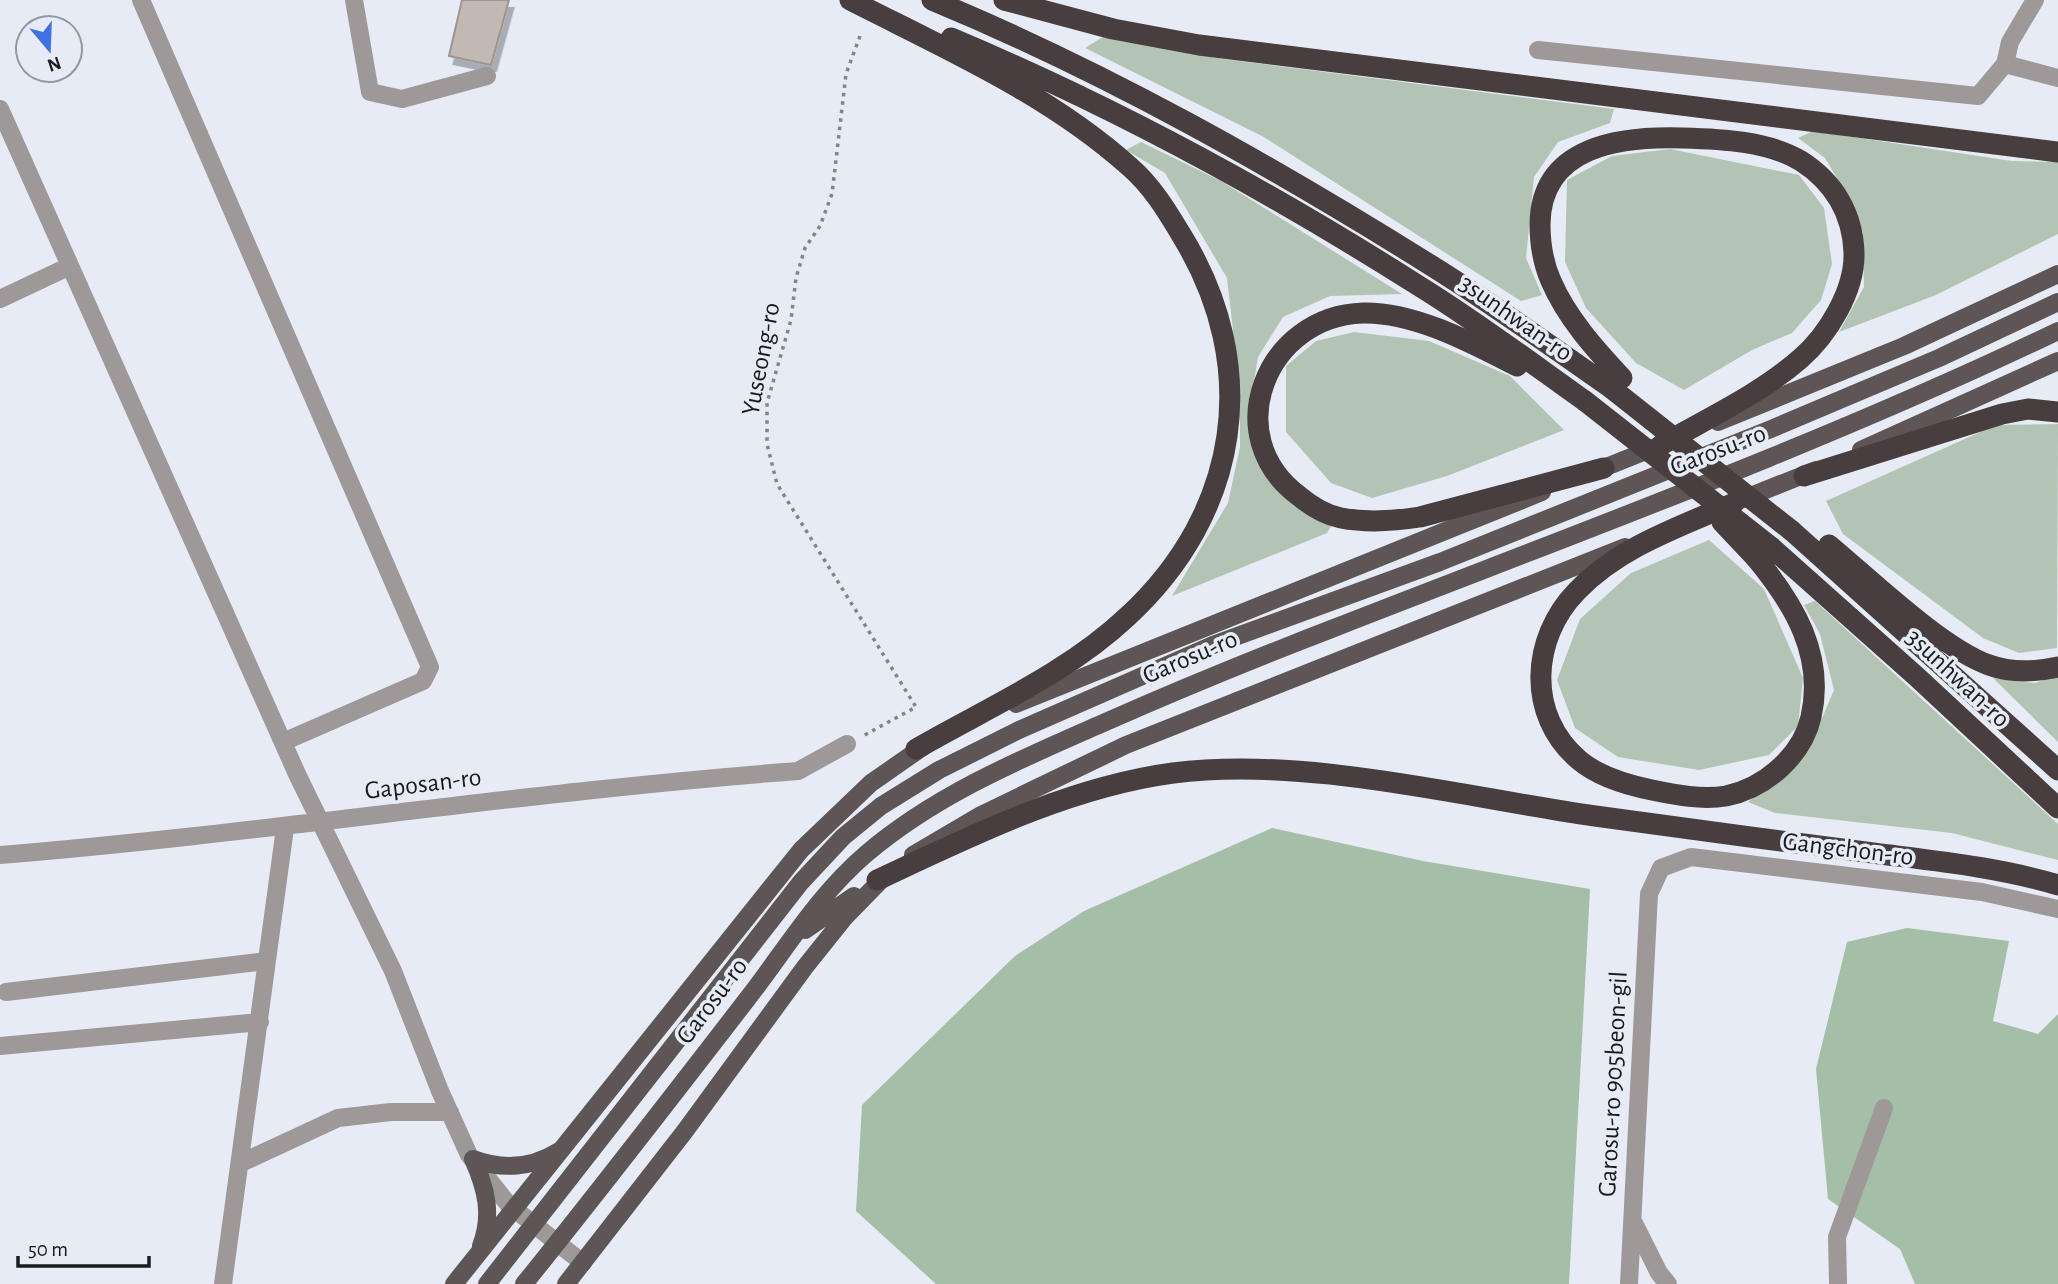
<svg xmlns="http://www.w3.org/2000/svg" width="2058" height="1284" viewBox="0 0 2058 1284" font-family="'Alegreya Sans',sans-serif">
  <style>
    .green { fill: #b3c4b4 }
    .forest { fill: #a4bea7 }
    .building { fill: #c3b9b3; stroke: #9e958f; stroke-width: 2; filter: url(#shadow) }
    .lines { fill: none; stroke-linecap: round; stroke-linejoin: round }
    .path { stroke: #81848b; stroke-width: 3.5; stroke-dasharray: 3.5 5; stroke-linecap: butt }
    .minor { stroke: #9e9899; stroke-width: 18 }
    .major { stroke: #5e5556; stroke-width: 18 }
    .highway { stroke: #483e3f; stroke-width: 21 }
    .highway-bridge { stroke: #483e3f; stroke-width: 21 }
    .labels { text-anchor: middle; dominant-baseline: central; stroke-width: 7; stroke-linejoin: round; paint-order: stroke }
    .street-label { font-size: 26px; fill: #191b1e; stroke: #e6ebf5 }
  </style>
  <defs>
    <filter id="shadow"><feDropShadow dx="4.5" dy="8" stdDeviation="0" flood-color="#0004"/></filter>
  </defs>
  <rect width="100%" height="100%" fill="#e6ebf5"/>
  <path class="green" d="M1103 37 1223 59 1614 109 1610 123 1558 142 1534 177 1526 258 1542 295 1521 301 1262 136 1085 48Z
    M1813 131 2012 161 2058 162V234L1936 295 1839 332 1864 287 1863 232 1853 205 1825 158 1798 138Z
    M1141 142 1221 181 1402 294 1330 296 1283 317 1258 357 1250 405 1258 461 1333 523 1327 533 1172 596 1228 503 1240 447V390L1227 278 1165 173 1126 150Z
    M1670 149 1799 175 1824 208 1832 264 1821 300 1792 333 1752 350 1684 390 1636 363 1586 308 1565 262 1567 180 1612 156Z
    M1354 332 1429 341 1510 376 1564 430 1447 476 1372 498 1331 483 1286 432V366L1316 341Z
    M2058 424 2057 648 2019 653 1983 638 1843 534 1826 501 1996 425Z
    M1709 540 1764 589 1803 678 1798 726 1769 755 1699 770 1618 757 1575 728 1557 680 1580 619 1631 573Z
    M1815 601 2058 824V860L1952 833 1775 813 1748 802 1808 751 1834 690 1820 634 1804 605Z
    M2058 675V742L1993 678 2035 683Z"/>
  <path class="forest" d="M1272 828 1423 861 1590 889 1569 1284H936L856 1211 862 1105 1015 956 1084 911Z
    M1907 928 2009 941 1993 1021 2038 1034 2058 1014V1284H1915L1900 1249 1828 1199 1816 1069 1847 942Z"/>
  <path class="building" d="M462 0H509L491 65 449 56Z"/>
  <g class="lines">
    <path class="path" d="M860 36 846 74 832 194 820 226 805 248 796 278 791 320 767 403V444L777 484 916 707 861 737"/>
    <path class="minor" d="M141 0 430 667 423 681 283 742
      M354 0 370 92 402 99 487 76
      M1538 50 1978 96 2005 64 2058 78
      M2005 64 2010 42 2035 0
      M0 109 297 774 393 971 440 1091 469 1155 508 1204 583 1263
      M0 299 70 266
      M0 855C267 833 531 791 798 771L847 744
      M6 992 267 961
      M0 1046 260 1022
      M241 1163 338 1118 391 1112H450
      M1634 1223 1659 1273 1668 1284
      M223 1284 285 828
      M1629 1284 1649 894 1661 868 1691 857 1982 892 2058 909
      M1838 1284 1837 1237 1884 1108"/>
    <path class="major" d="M1718 422 1904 346 2058 274
      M1861 450 2058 361
      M1591 473 1656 447
      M1738 501 1816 470
      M1016 704 1542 492
      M913 855 981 815 1126 745 1625 547
      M805 930 854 896
      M473 1159C502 1170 532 1168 559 1151
      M473 1159C486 1188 493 1215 481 1246
      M454 1284 801 850 871 783 927 744
      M487 1284 801 882 843 837 881 806 939 770 1019 730 1213 645 1440 562 1771 429 1939 358 2058 302
      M524 1284C600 1190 674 1094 748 998 786 949 818 895 866 854 935 795 1019 760 1101 724 1178 690 1256 658 1334 628 1577 533 1822 444 2058 331
      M566 1284 685 1131 805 967 845 917 887 874"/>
    <path class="highway" d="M850 0C946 49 1049 94 1130 167 1152 186 1167 211 1182 236 1262 367 1240 512 1128 616 1068 673 987 708 916 749
      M932 0C1106 72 1272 166 1432 266 1493 304 1552 347 1611 388
      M1004 0 1113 29 1199 45 2058 152
      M951 38C1113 106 1271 192 1419 286 1476 321 1530 362 1585 401
      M1517 366C1472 343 1415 312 1363 313 1266 316 1218 436 1299 496 1311 506 1326 515 1341 518 1367 523 1395 521 1420 517L1604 468
      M1622 378C1595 349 1567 318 1551 281 1543 263 1540 243 1540 224 1541 145 1622 136 1683 138 1721 139 1768 141 1801 161 1834 182 1853 214 1854 253 1855 290 1828 335 1800 359 1760 394 1708 418 1661 445
      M1804 476 2002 414 2028 409 2058 412
      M1734 503C1679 527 1619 547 1577 591 1531 638 1526 715 1579 760 1599 777 1627 785 1652 790 1676 795 1702 800 1726 796 1765 788 1802 756 1811 717 1825 655 1794 604 1756 558
      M1792 531 2058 770
      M1829 545C1869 578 1941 648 1989 665 2011 673 2035 672 2058 667
      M1771 547 1917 677 2058 808
      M877 880C971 836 1069 787 1173 773 1307 756 1462 797 1595 816 1688 829 1780 841 1873 853 1935 861 1998 867 2058 885"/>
    <path class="highway-bridge" d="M1611 388 1792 531
      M1585 401 1771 547
      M1722 522 1756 558"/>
  </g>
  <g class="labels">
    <g class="street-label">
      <text transform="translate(1516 318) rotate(35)">3sunhwan-ro</text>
      <text transform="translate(761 359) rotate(-79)">Yuseong-ro</text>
      <text transform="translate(1718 450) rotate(-21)">Garosu-ro</text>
      <text transform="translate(1190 657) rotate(-23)">Garosu-ro</text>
      <text transform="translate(1958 678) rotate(43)">3sunhwan-ro</text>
      <text transform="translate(423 784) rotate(-7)">Gaposan-ro</text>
      <text transform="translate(1848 849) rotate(7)">Gangchon-ro</text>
      <text transform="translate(712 1001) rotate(-53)">Garosu-ro</text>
      <text transform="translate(1613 1084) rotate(-87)">Garosu-ro 905beon-gil</text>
    </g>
  </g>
  <g transform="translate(49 49) rotate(161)"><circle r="33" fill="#e6ebf5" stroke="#94989f" stroke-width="2"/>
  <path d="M0-5L12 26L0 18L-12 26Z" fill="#4070e1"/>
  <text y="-10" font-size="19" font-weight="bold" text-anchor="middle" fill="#191b1e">N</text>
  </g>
  <path d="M18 1256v10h131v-10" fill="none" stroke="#191b1e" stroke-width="3.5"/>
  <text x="28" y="1256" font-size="21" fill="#191b1e" stroke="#e6ebf5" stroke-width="5" paint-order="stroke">50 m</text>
</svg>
